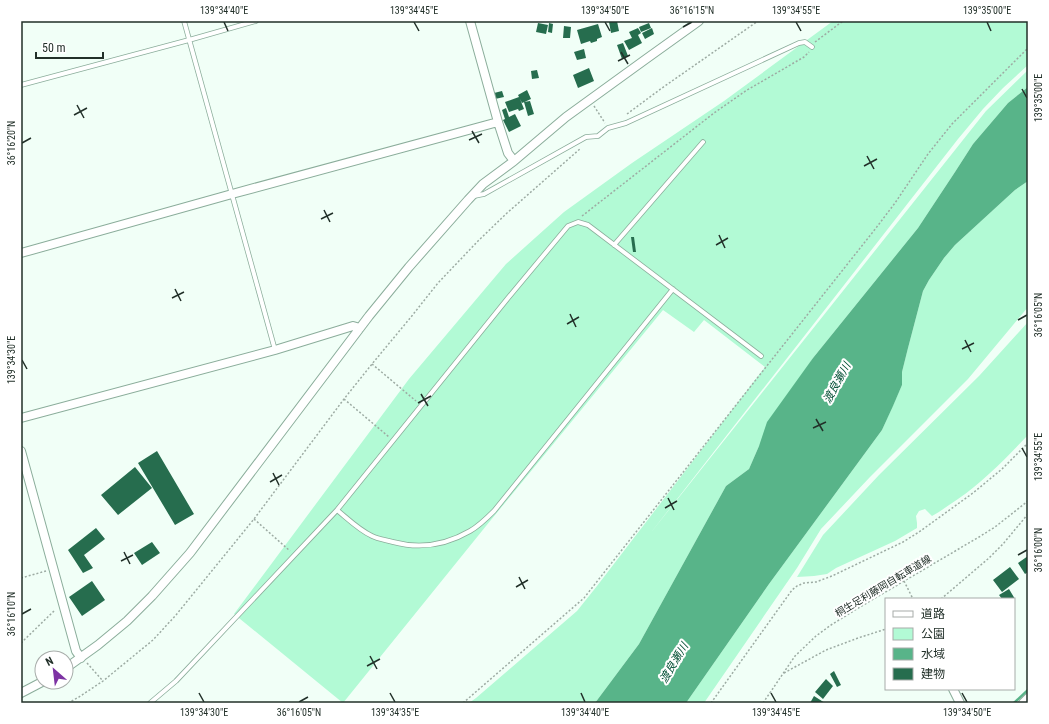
<svg xmlns="http://www.w3.org/2000/svg" width="1049" height="724" viewBox="0 0 1049 724" font-family="'Roboto Condensed','Noto Sans JP',sans-serif">
  <style>
    .green { fill: #b2fad5 }
    .water { fill: #58b489 }
    .lines { fill: none; stroke-linecap: round; stroke-linejoin: round }
    .stream { stroke: #58b489; stroke-width: 2.5 }
    .building { fill: #266d4e }
    .lane-casing { stroke: #8bad9b; stroke-width: 5.5 }
    .street-casing { stroke: #8bad9b; stroke-width: 10 }
    .path { stroke: #9daba3; stroke-width: 1.5; stroke-dasharray: 2 2; stroke-linecap: butt }
    .lane { stroke: #fff; stroke-width: 4 }
    .street { stroke: #fff; stroke-width: 8 }
    .ticks { fill: none; stroke: #223029; stroke-width: 1.5 }
    .labels { text-anchor: middle; dominant-baseline: central; stroke-width: 4; stroke-linejoin: round; paint-order: stroke }
    .street-label { font-size: 10px; fill: #223029; stroke: #fff }
    .water-label { font-size: 11px; font-style: italic; fill: #004e33; stroke: #fff }
    .neatline { fill: none; stroke: #223029; stroke-width: 1.5 }
    .ticks-label { font-size: 10px; text-anchor: middle; fill: #223029 }
  </style>
  <rect width="100%" height="100%" fill="#f1fff7"/>
  <path class="green" d="M833 21H1028V65L1003 88 983 109 958 139 649 535 986 111 1028 70V87L1008 103 973 144 955 172 918 228 813 358 759 446 749 469 726 486 639 644 595 703H469L476 698 577 611 597 586 765 367 704 320 694 332 663 310 486 526 343 703 234 614 409 379 506 264 564 212 632 163 724 101Z
    M1028 181V307L968 379 870 477 821 529 797 568 704 703H686L769 584 882 430 902 385V372L908 348 923 291 929 280 944 258 955 245 1015 190Z
    M1028 322V435C1006 458 984 481 958 499 949 505 941 511 932 516L925 509 919 511 916 516 917 523V528L895 541 836 568 827 574 814 576 797 577 823 535 879 475 979 376Z"/>
  <path class="water" d="M1028 87V181L1015 190 955 245 944 258 929 280 923 291 908 348 902 372V385L893 406 882 430 769 584 686 703H595L639 644 726 486 749 469 759 446 767 422 813 358 918 228 955 172 973 144 1008 103Z"/>
  <g class="lines">
    <path class="stream" d="M1014 703 1028 690"/>
  </g>
  <path class="building" d="M617 21 619 31 611 33 609 22Z
    M538 23 548 25 546 34 536 32Z
    M549 23 553 24 552 33 548 32Z
    M649 23 651 28 641 32 639 27Z
    M598 24 602 37 597 39V41L591 43 590 41 581 44 577 30Z
    M564 26 571 27 570 38H563Z
    M638 28 641 33 638 35 642 43 629 50 624 41 632 38 629 32Z
    M652 28 654 34 645 39 642 33Z
    M623 43 628 56 622 59 617 45Z
    M584 49 586 58 577 60 574 52Z
    M589 68 594 81 578 88 573 75Z
    M537 70 539 78 532 79 531 71Z
    M527 90 531 99 522 103 520 99 524 109 519 111 518 109 509 112 505 102 519 97 518 95Z
    M502 91 504 97 495 99 494 93Z
    M530 101 534 114 528 116 524 102Z
    M506 108 509 117 515 114 521 126 509 132 503 120 505 119 502 110Z
    M631 237H634L636 252H633Z
    M157 451 194 514 175 525 138 463Z
    M135 467 152 488 118 515 101 495Z
    M96 528 105 539 84 555 93 568 83 573 68 550Z
    M152 542 160 553 142 565 134 553Z
    M1028 556V572L1025 574 1018 563Z
    M1010 567 1019 579 1002 592 993 580Z
    M92 581 105 600 82 616 69 597Z
    M1009 589 1015 599H1002L999 595Z
    M834 671 841 685 837 687 830 674Z
    M826 679 833 686 823 699 815 692Z
    M814 696 825 703H810Z"/>
  <g class="lines">
    <g class="lane-casing">
      <path id="lane" d="M184 21 275 350
        M21 85 189 40 256 21
        M474 196 484 194 586 137 598 136 608 128 626 123 799 43 805 42 812 47
        M614 245 703 142
        M337 510C348 519 359 530 372 536 378 539 386 540 393 542 419 549 446 545 470 531 479 526 487 518 494 511L673 289
        M150 703 176 681 337 510 508 298 568 226 578 222 588 225 761 356"/>
    </g>
    <g class="street-casing">
      <path id="street" d="M470 21 498 122 508 153 514 161
        M21 253 232 194 498 122
        M21 418 275 350 353 326 360 328
        M21 451 76 651 81 658
        M66 668 98 645 127 621 152 596 190 553 369 316 409 267 468 200 483 184 514 161 566 117 646 59 699 21
        M953 689 960 703
        M21 693 42 682
        M1023 703 1028 698"/>
    </g>
    <path class="path" d="M815 42 843 21
      M594 106 605 123
      M627 114 662 88 758 21
      M582 216 714 113 747 90 804 57 809 52
      M372 364 416 401
      M344 399 389 437
      M254 519 290 551
      M21 578 46 571
      M904 581 913 599
      M941 599 989 558 1003 544 1028 514
      M21 643 55 610
      M87 663 103 681
      M784 673 826 650 858 638 886 629
      M68 703 79 697 103 681 153 640 176 615 254 519 344 399 372 364 411 317 438 283 478 241 507 213 581 148
      M463 703 584 598 766 367 876 228 895 203 928 154 952 124 1028 48
      M711 703 792 590 797 586 804 583 816 582 832 576 903 542 919 532 973 493 1002 469 1028 443
      M763 703 795 656 816 636 831 625 860 607 979 537 995 527 1028 501"/>
    <use href="#lane" class="lane"/>
    <use href="#street" class="street"/>
  </g>
  <path class="ticks" d="M224 22 228 31M414 22 419 31M605 22 610 31M796 22 801 31M987 22 991 31M683 27 692 22M621 52 628 64M618 61 630 55M1022 89 1027 98M77 105 84 118M74 115 87 108M472 131 479 143M469 140 482 134M22 143 31 138M867 156 874 169M864 166 877 159M324 210 330 222M321 219 333 213M719 235 725 248M716 245 728 238M175 289 181 301M172 298 184 292M570 314 576 327M1018 320 1027 315M567 324 579 317M965 340 971 352M962 349 974 343M22 360 27 369M421 394 428 406M418 403 431 396M816 419 823 431M813 428 826 422M1022 448 1027 457M273 473 279 485M270 482 282 475M668 498 674 510M665 508 677 501M124 552 130 564M1018 555 1027 550M121 561 133 555M519 577 525 589M516 587 528 580M22 614 31 609M370 656 377 669M367 666 380 659M199 693 204 702M390 693 395 702M581 693 585 702M771 693 776 702M962 693 967 702M299 702 308 697"/>
  <g class="labels">
    <g class="street-label">
      <text transform="translate(883 586) rotate(-31)">桐生足利藤岡自転車道線</text>
    </g>
    <g class="water-label">
      <text transform="translate(837 383) rotate(-61)">渡良瀬川</text>
      <text transform="translate(674 663) rotate(-59)">渡良瀬川</text>
    </g>
  </g>
  <rect width="1049" height="724" fill="none" stroke="#ffffff" stroke-width="44"/>
  <rect x="885" y="598" width="130" height="92" fill="#ffffff" stroke="#a7aca9"/>
  <rect x="893" y="611" width="20" height="6" fill="#ffffff" stroke="#a7aca9"/>
  <text x="921" y="618" font-size="12" fill="#223029">道路</text>
  <rect x="893" y="628" width="20" height="12" fill="#b2fad5" stroke="#a7aca9"/>
  <text x="921" y="638" font-size="12" fill="#223029">公園</text>
  <rect x="893" y="648" width="20" height="12" fill="#58b489" stroke="#a7aca9"/>
  <text x="921" y="658" font-size="12" fill="#223029">水域</text>
  <rect x="893" y="668" width="20" height="12" fill="#266d4e" stroke="#a7aca9"/>
  <text x="921" y="678" font-size="12" fill="#223029">建物</text>
  <g transform="translate(54 670) rotate(332)"><circle r="19" fill="#ffffff" stroke="#a7aca9"/>
  <path d="M0-3L7 15L0 10L-7 15Z" fill="#7d32a3"/>
  <text y="-6" font-size="11" font-weight="bold" text-anchor="middle" fill="#223029">N</text>
  </g>
  <path d="M36 52v6h67v-6" fill="none" stroke="#223029" stroke-width="2"/>
  <text x="42" y="52" font-size="12" fill="#223029" stroke="#ffffff" stroke-width="3" paint-order="stroke">50 m</text>
  <rect x="22" y="22" width="1005" height="680" class="neatline"/>
  <g class="ticks-label">
    <text x="224" y="14">139°34'40"E</text>
    <text x="414" y="14">139°34'45"E</text>
    <text x="605" y="14">139°34'50"E</text>
    <text x="692" y="14">36°16'15"N</text>
    <text x="796" y="14">139°34'55"E</text>
    <text x="987" y="14">139°35'00"E</text>
    <text transform="translate(1038 98) rotate(-90)" y="4">139°35'00"E</text>
    <text transform="translate(11 143) rotate(-90)" y="4">36°16'20"N</text>
    <text transform="translate(1038 315) rotate(-90)" y="4">36°16'05"N</text>
    <text transform="translate(11 360) rotate(-90)" y="4">139°34'30"E</text>
    <text transform="translate(1038 457) rotate(-90)" y="4">139°34'55"E</text>
    <text transform="translate(1038 550) rotate(-90)" y="4">36°16'00"N</text>
    <text transform="translate(11 614) rotate(-90)" y="4">36°16'10"N</text>
    <text x="204" y="716">139°34'30"E</text>
    <text x="299" y="716">36°16'05"N</text>
    <text x="395" y="716">139°34'35"E</text>
    <text x="585" y="716">139°34'40"E</text>
    <text x="776" y="716">139°34'45"E</text>
    <text x="967" y="716">139°34'50"E</text>
  </g>
</svg>
